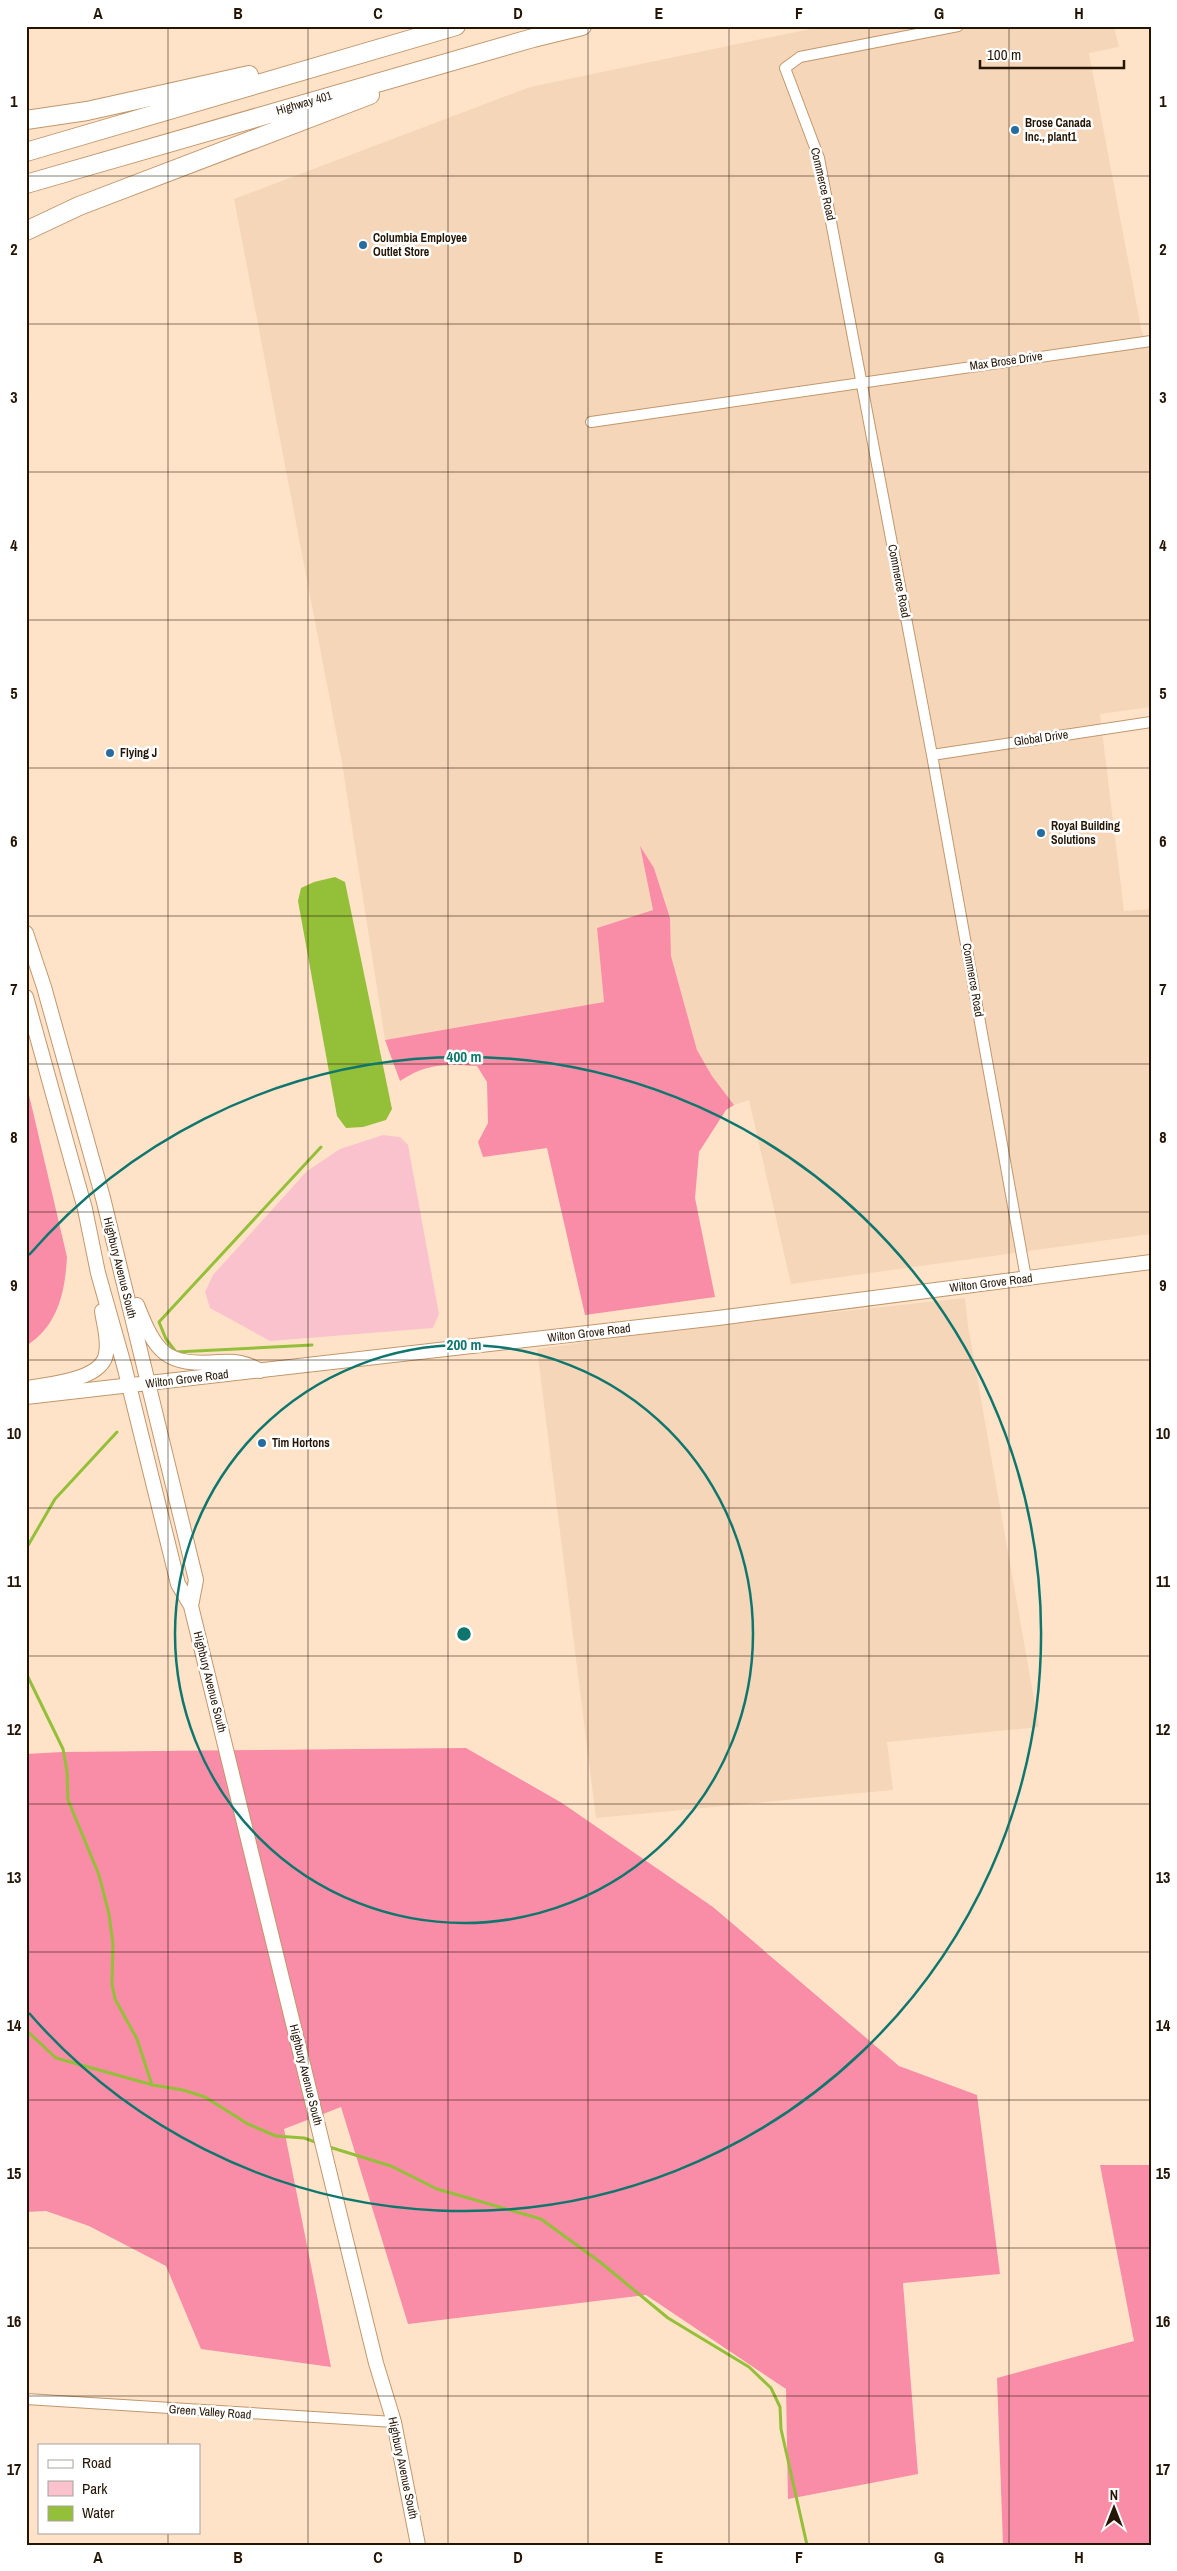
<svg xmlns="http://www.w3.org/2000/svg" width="1177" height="2571" viewBox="0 0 1177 2571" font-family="'Archivo Narrow',sans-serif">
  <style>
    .built { fill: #f5d6b8 }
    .green { fill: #fac2cd }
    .forest { fill: #f98da7 }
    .water { fill: #94bf38 }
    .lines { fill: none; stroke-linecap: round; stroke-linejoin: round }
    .stream { stroke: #94bf38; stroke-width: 3 }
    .street-casing { stroke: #c2976c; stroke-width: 12 }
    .secondary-casing { stroke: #c2976c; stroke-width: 16 }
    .highway-casing { stroke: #c2976c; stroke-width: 20 }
    .street { stroke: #fff; stroke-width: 10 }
    .secondary { stroke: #fff; stroke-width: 14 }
    .highway { stroke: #fff; stroke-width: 18 }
    .grid { fill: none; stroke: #251505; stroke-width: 1; stroke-opacity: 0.55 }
    .ring { fill: none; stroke: #0f766e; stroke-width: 2.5 }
    .poi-dot { fill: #276ca1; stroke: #fff; stroke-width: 2 }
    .labels { text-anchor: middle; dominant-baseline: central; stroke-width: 5; stroke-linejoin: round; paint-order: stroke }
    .street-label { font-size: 12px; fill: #251505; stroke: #fff }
    .poi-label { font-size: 12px; font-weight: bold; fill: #251505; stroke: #fff; text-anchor: start }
    .centre { fill: #0f766e; stroke: #fff; stroke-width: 2.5 }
    .ring-label { font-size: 15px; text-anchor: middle; font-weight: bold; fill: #0f766e; stroke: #fff; stroke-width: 5; stroke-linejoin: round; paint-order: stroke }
    .neatline { fill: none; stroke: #251505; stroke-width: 2 }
    .grid-label { font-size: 16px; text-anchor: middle; font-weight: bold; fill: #251505 }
  </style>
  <rect width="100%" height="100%" fill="#ffe3c9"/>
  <path class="built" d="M825 26H1114L1119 47 1089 53 1141 328 1151 358V707L1100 714 1124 911 1151 909V1234L791 1284 749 1100 734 1105 712 1076 697 1050 671 956 670 918 654 868 640 848 653 910 597 928 604 1002 385 1040 342 763 234 199 530 87Z
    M965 1298 968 1326 1039 1727 887 1742 893 1790 596 1818 537 1349 687 1328Z"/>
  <path class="green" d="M383 1135 400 1137 408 1145 439 1314 433 1328 270 1341 210 1308 205 1292 213 1275 307 1171 340 1149Z"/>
  <path class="forest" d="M640 846 654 868 670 918 671 956 697 1050 712 1076 734 1105 726 1110 699 1152 695 1198 715 1297 585 1315 547 1148 483 1157 478 1142 488 1123 487 1082 477 1066C444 1064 427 1063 400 1081L385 1040 604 1002 597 928 653 910Z
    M26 1082 67 1257C65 1292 58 1326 26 1346Z
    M466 1748 562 1803 713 1907 899 2066 977 2095 1000 2274 903 2283 918 2474 788 2499 786 2389 646 2295 408 2324 341 2107 284 2129 331 2367 201 2349 166 2266 89 2226 46 2211 26 2212V1754L62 1752Z
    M1100 2165H1151V2545H1003L997 2378 1134 2341Z"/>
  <path class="water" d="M335 877 345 882 392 1109 386 1120 363 1127 346 1128 337 1116 298 901 301 888 314 882Z"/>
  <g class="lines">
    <path class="stream" d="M312 1345 176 1352 166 1339 159 1322 321 1147
      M26 1549 55 1499 117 1432
      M26 1673 63 1749 67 1771 68 1800 99 1875 109 1914 113 1944 112 1984 115 1999 137 2039 152 2085
      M26 2030 56 2058 153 2085 183 2090 205 2097 248 2124 276 2136 304 2138 318 2143
      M326 2146 391 2166 437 2189 541 2219 600 2262 668 2318 749 2367 771 2388 780 2407 781 2429 807 2545"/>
    <g class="street-casing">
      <path id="street" d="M958 26 800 57 785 68 819 158 932 755 1026 1278
        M591 422 1151 341
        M932 755 1151 722
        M26 2399 394 2422"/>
    </g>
    <g class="secondary-casing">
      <path id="secondary" d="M26 933 44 987 103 1198 196 1580 191 1606
        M26 997 85 1209 98 1273 124 1365 178 1584 191 1606 376 2363 394 2422 418 2545
        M137 1305C156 1353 165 1366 219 1362 235 1361 246 1362 260 1371
        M28 1388C49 1384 102 1380 106 1354 109 1340 104 1325 102 1311
        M26 1397 718 1318 1151 1262"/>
    </g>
    <g class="highway-casing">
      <path id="highway" d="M26 120 87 111 249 75
        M26 152 456 26
        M26 184 533 38 582 26
        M26 231 79 206 370 95"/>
    </g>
    <use href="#street" class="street"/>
    <use href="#secondary" class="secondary"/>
    <use href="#highway" class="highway"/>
  </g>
  <path class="grid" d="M168 26V2445M308 26V2545M448 26V2545M588 26V2545M729 26V2545M869 26V2545M1009 26V2545M26 176H1151M26 324H1151M26 472H1151M26 620H1151M26 768H1151M26 916H1151M26 1064H1151M26 1212H1151M26 1360H1151M26 1508H1151M26 1656H1151M26 1804H1151M26 1952H1151M26 2100H1151M26 2248H1151M26 2396H1151M168 2532V2545"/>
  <g class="ring">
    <circle cx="464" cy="1634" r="289"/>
    <path d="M29 1255A577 577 0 1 1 29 2013"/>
  </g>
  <g class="poi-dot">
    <circle cx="1015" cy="130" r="5"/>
    <circle cx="363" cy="245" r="5"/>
    <circle cx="110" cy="753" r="5"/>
    <circle cx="1041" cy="833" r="5"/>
    <circle cx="262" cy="1443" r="5"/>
  </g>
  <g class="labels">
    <g class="street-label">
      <text transform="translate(304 103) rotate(-16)">Highway 401</text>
      <text transform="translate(823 184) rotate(77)">Commerce Road</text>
      <text transform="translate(1006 361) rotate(-8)">Max Brose Drive</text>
      <text transform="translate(899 581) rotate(79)">Commerce Road</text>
      <text transform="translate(1041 738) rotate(-8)">Global Drive</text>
      <text transform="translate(973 980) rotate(80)">Commerce Road</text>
      <text transform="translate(120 1268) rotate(76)">Highbury Avenue South</text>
      <text transform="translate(991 1283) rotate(-7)">Wilton Grove Road</text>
      <text transform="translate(589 1333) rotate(-7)">Wilton Grove Road</text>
      <text transform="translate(187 1379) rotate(-7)">Wilton Grove Road</text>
      <text transform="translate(210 1682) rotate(76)">Highbury Avenue South</text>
      <text transform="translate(306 2075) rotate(76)">Highbury Avenue South</text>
      <text transform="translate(210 2412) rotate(4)">Green Valley Road</text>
      <text transform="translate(403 2468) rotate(78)">Highbury Avenue South</text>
    </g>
    <g class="poi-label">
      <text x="1025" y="123">Brose Canada<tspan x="1025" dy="14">Inc., plant1</tspan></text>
      <text x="373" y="238">Columbia Employee<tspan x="373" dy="14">Outlet Store</tspan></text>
      <text x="120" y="753">Flying J</text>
      <text x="1051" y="826">Royal Building<tspan x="1051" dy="14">Solutions</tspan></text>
      <text x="272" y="1443">Tim Hortons</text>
    </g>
  </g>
  <circle cx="464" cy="1634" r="8" class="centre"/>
  <g class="ring-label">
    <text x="464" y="1062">400 m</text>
    <text x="464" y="1350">200 m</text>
  </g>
  <rect width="1177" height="2571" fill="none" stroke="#ffffff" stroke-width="55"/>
  <rect x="38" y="2444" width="162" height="90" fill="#ffffff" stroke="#a8a19b"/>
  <rect x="48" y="2460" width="25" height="8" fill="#ffffff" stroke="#a8a19b"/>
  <text x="82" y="2468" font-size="15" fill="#251505">Road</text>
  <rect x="48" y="2481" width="25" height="15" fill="#fac2cd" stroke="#a8a19b"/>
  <text x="82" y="2494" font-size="15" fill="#251505">Park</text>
  <rect x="48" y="2506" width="25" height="15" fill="#94bf38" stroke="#a8a19b"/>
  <text x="82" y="2518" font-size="15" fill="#251505">Water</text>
  <g transform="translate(1114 2508)" stroke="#ffffff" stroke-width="4" paint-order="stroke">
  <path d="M0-4L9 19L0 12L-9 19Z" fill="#251505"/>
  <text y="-8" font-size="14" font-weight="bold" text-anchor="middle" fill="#251505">N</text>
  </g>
  <path d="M980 60v8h144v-8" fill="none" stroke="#251505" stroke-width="2.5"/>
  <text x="987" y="60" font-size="15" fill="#251505" stroke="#ffffff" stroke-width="4" paint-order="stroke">100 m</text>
  <rect x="28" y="28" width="1122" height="2516" class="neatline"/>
  <g class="grid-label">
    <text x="98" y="19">A</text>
    <text x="238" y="19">B</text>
    <text x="378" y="19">C</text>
    <text x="518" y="19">D</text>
    <text x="659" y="19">E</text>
    <text x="799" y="19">F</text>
    <text x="939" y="19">G</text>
    <text x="1079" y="19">H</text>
    <text x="14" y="107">1</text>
    <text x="1163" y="107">1</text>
    <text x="14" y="255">2</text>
    <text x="1163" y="255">2</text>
    <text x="14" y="403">3</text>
    <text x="1163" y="403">3</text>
    <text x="14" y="551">4</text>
    <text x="1163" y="551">4</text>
    <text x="14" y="699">5</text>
    <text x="1163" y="699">5</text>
    <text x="14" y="847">6</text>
    <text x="1163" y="847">6</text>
    <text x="14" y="995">7</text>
    <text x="1163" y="995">7</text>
    <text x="14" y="1143">8</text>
    <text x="1163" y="1143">8</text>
    <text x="14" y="1291">9</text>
    <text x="1163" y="1291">9</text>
    <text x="14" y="1439">10</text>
    <text x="1163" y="1439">10</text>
    <text x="14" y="1587">11</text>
    <text x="1163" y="1587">11</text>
    <text x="14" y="1735">12</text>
    <text x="1163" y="1735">12</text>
    <text x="14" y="1883">13</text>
    <text x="1163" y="1883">13</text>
    <text x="14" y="2031">14</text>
    <text x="1163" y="2031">14</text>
    <text x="14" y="2179">15</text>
    <text x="1163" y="2179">15</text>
    <text x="14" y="2327">16</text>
    <text x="1163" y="2327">16</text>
    <text x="14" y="2475">17</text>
    <text x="1163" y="2475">17</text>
    <text x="98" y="2563">A</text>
    <text x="238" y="2563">B</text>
    <text x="378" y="2563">C</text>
    <text x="518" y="2563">D</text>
    <text x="659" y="2563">E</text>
    <text x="799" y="2563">F</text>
    <text x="939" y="2563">G</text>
    <text x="1079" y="2563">H</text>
  </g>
</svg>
